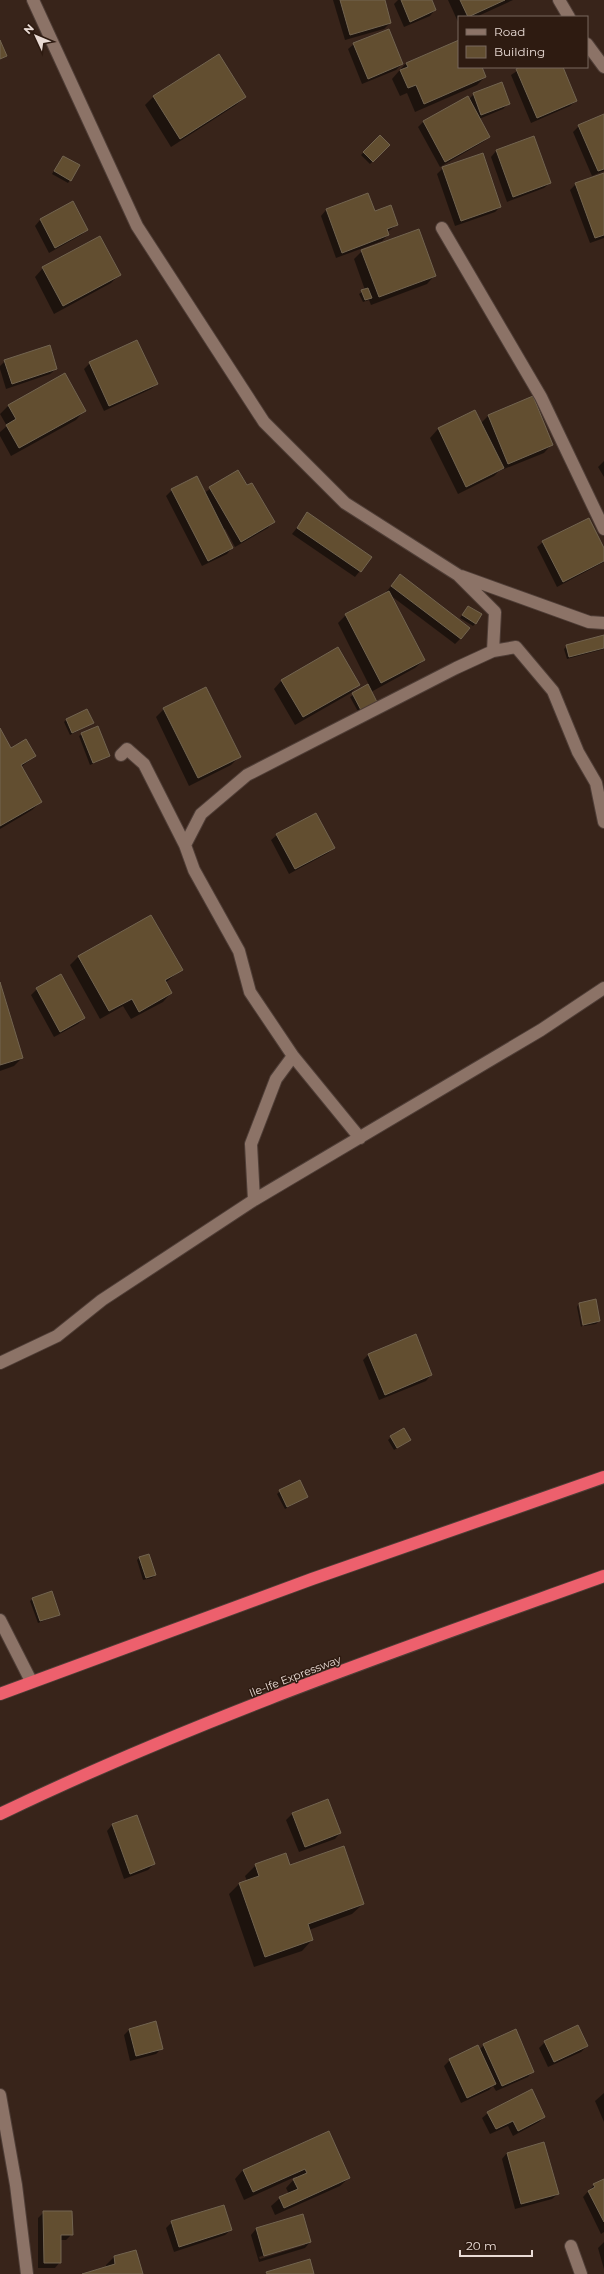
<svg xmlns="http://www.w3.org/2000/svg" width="604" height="2274" viewBox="0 0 604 2274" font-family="Montserrat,sans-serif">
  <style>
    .shadow { fill: #0007; fill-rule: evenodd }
    .building { fill: #624e30; stroke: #726450 }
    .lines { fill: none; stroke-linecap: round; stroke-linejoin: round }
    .street-casing { stroke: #4f3e37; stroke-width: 14 }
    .highway-casing { stroke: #4f3e37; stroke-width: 14 }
    .street { stroke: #8c7367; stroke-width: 12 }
    .highway { stroke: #ed606d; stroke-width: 12 }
    .labels { text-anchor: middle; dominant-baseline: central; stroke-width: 3; stroke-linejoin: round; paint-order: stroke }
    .street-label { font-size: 11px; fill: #e9dbd5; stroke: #2e1b11 }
  </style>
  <rect width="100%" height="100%" fill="#38241a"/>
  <path class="shadow" d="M333 0H384L390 23 384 29 345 40Z
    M398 0H431L435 10 430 16 404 27 394 4Z
    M448 0H513L476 17H459V24Z
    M459 41V67H481L485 77 477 85 415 112 407 93 400 96 392 79 406 63Z
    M354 44 402 64 396 70 362 84 348 49Z
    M218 55 245 97 236 105 171 147 145 105 153 97Z
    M523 67H562L576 101 570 106 531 123 511 75Z
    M474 94 509 103 503 109 479 119 489 137 483 142 440 167 418 127 424 121 469 99Z
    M604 115V171L592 176 573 132 579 126Z
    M380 136 389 145 370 164 361 155Z
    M496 151 550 183 544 188 507 202 491 157Z
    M63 157 70 180 68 183 52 174Z
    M443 168 500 207 495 212 455 226 437 174Z
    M604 174V238L590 243 570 190 576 184Z
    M367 194 374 212 397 225 387 232 388 235 382 241 336 258 321 216 326 210Z
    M73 203 87 230 81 235 49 253 35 226 40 220Z
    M362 251 435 275 427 284 371 305 369 300 363 302 359 294 365 290 354 259Z
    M43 268 119 275 111 283 54 314 35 277Z
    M5 361 56 369 50 374 6 389 0 369V366Z
    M90 363 157 384 151 389 104 411 84 369Z
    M532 397 552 444 544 453 499 471 494 476 458 494 430 438 438 429 475 411 481 423 488 416Z
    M9 405 84 411 76 420 11 456 0 436V432L7 426 0 414Z
    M604 461V477L598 467Z
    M238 471 273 522 268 528 235 547 225 529 223 530 232 548 227 554 202 566 166 496 172 490 196 477 204 493Z
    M308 514 371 557 355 577 292 534Z
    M543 542 604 551V562L557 587 537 547Z
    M400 576 460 639 455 644 390 595 424 660 415 668 371 692 360 715 350 697 369 685 338 623 346 615 388 593 386 592Z
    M468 607 476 623 473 626 460 618Z
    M604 636V649L567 659 564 649 567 646Z
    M282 680 359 684 351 693 295 725 274 689Z
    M164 709 239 757 231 765 189 786 156 717Z
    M66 720 93 723 70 735 64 722Z
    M0 730 11 749 35 756 21 767 41 802 32 810 0 829Z
    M82 734 109 756 90 765 79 736Z
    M277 835 334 848 328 853 289 874 271 840Z
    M78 957 181 970 165 983 171 993 163 1002 131 1019 123 1006 100 1019 70 965Z
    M60 976 84 1018 78 1024 54 1037 31 995 37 989Z
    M0 983 22 1058 14 1066 0 1071Z
    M595 1300 599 1321 596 1324 584 1326 579 1304Z
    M578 1305 582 1326 581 1327 577 1307Z
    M368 1355 431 1375 426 1381 379 1400 363 1360Z
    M391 1437 407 1442 394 1450 388 1440Z
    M280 1491 306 1497 285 1509 277 1494Z
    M140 1557 155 1575 152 1578 143 1580 137 1560Z
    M33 1599 58 1615 38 1623 30 1601Z
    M328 1800 340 1833 335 1839 299 1852 286 1820 292 1814Z
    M136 1816 154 1864 148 1870 124 1879 107 1831 112 1825Z
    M256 1865 289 1866 363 1904 352 1914 309 1930 312 1940 302 1951 254 1967 229 1894 239 1884 247 1881 245 1876Z
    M129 2030 162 2048 156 2054 130 2061 124 2035Z
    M545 2042 587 2046 581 2052 548 2067 539 2048Z
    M484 2045 533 2071 528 2077 496 2091 493 2086 489 2090 461 2103 444 2066 450 2060 479 2050Z
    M604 2093V2122L595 2101Z
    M488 2113 544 2117 539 2122 513 2136 508 2126 490 2134 482 2118Z
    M328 2132 349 2178 340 2186 275 2215 271 2206 280 2198 289 2194 286 2188 297 2176 244 2200 235 2179 243 2170Z
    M507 2153 558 2194 552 2199 515 2209 502 2159Z
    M604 2180V2232L601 2234 583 2197 594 2185Z
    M44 2212 72 2234 66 2240H60V2262L55 2268H38V2218Z
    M302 2215 310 2242 305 2248 259 2262 251 2235 256 2229ZM305 2243V2245L260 2259 259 2257Z
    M172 2222 231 2230 225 2235 174 2252 166 2228Z
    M604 2242V2269L598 2248Z
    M135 2251 142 2274H85L106 2268V2265L114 2257Z"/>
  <path class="building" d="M340 0H385L391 23 350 35Z
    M401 0H432L436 10 410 22Z
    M460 0H505L468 17Z
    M389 29 403 64 368 79 353 43Z
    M0 40 7 56 0 59Z
    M459 40V67H482L486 77 424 104 416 85 408 88 400 70 408 67 406 63Z
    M219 54 246 97 180 139 153 96Z
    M520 67H563L577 101 537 118 516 69Z
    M502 82 510 104 481 115 473 93Z
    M468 96 490 137 445 162 423 121Z
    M604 114V169L598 171 578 125Z
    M380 135 390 145 373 162 363 152Z
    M534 136 551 183 513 197 496 150Z
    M483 153 501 207 461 221 442 167Z
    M63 156 80 165 71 181 54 171Z
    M604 173V235L595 238 575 183Z
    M368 193 375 211 391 205 398 225 387 229 389 235 342 253 326 209Z
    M73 201 88 230 55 248 40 219Z
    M419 229 436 276 379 297 361 250Z
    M100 236 121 275 63 306 42 267Z
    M368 288 372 298 365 300 361 290Z
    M137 340 158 384 109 406 89 362Z
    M50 345 57 369 12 384 4 360Z
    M65 373 86 411 19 448 6 425 16 419 8 405Z
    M533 396 553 445 508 464 488 415Z
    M475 410 504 468 466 487 438 428Z
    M238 470 247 485 252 483 275 522 241 542 209 487Z
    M197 476 233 548 208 561 171 489Z
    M307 512 372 557 361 572 297 528Z
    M589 518 604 548V561L563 582 542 541Z
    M400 574 470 628 461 639 391 586Z
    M389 591 425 660 381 683 345 614Z
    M468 606 482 614 476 624 462 615Z
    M604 635V648L569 657 566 645Z
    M338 647 360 685 303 717 281 680Z
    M368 684 379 706 363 714 352 693Z
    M206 687 241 757 198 778 163 708Z
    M87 709 94 723 72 733 66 719Z
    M98 726 110 756 93 763 81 733Z
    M0 728 11 748 26 739 36 756 21 765 42 802 0 826Z
    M316 813 335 848 295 869 276 834Z
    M151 915 183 970 165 980 172 993 139 1012 132 999 109 1011 78 956Z
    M61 974 85 1018 60 1032 36 988Z
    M0 982 23 1058 0 1065Z
    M596 1299 600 1321 583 1325 579 1303Z
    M416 1334 432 1375 385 1395 368 1354Z
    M404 1428 411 1440 397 1448 390 1436Z
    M300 1480 308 1497 287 1507 279 1490Z
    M149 1554 156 1575 146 1578 139 1557Z
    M52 1591 60 1615 40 1621 32 1598Z
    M328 1799 341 1833 305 1847 292 1813Z
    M137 1815 155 1864 130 1874 112 1824Z
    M344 1846 364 1904 308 1924 313 1940 265 1957 239 1883 259 1876 255 1864 286 1853 290 1865Z
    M156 2021 163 2049 136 2056 129 2029Z
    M578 2025 588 2046 554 2062 544 2041Z
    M516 2029 534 2072 502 2086 483 2044Z
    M478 2045 496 2084 467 2098 449 2059Z
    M532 2089 545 2117 518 2131 513 2121 496 2129 487 2112Z
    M329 2131 350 2178 284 2208 279 2197 298 2189 293 2179 307 2173 305 2169 253 2192 243 2170Z
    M544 2142 559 2194 521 2204 507 2153Z
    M604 2179V2222L588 2191 595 2187 593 2184Z
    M224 2205 232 2230 179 2247 171 2221Z
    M43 2211H72L73 2235H61V2263H44Z
    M303 2214 311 2242 264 2256 256 2228Z
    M136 2250 143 2274H82L115 2264 114 2256Z
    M310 2259 314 2274H267L266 2272Z"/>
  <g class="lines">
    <g class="street-casing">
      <path id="street" d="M33 0 137 226 264 422 345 503 458 575 495 612 493 651
        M559 0 569 17
        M587 44 604 67
        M442 228 541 397 604 529
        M461 576 589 622 604 623
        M121 755 127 749 144 764 185 845 194 870 239 951 250 992 293 1056
        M185 845 201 814 247 775 456 668 493 651 516 647 553 691 578 752 596 783 604 822
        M254 1200 251 1144 276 1079 293 1056 360 1138
        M0 1363 57 1336 102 1300 254 1200 541 1030 604 988
        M0 1620 31 1681
        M0 2095 16 2185 27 2274
        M571 2246 581 2274"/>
    </g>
    <g class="highway-casing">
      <path id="highway" d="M0 1694 312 1579 604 1477
        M0 1814C195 1720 401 1649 604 1576"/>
    </g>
    <use href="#street" class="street"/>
    <use href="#highway" class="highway"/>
  </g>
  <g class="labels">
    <g class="street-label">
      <text transform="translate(295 1676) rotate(-21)">Ile-Ife Expressway</text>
    </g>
  </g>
  <rect x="458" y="16" width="130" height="52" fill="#2e1b11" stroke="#79685f"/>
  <rect x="466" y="29" width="20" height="6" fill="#8c7367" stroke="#79685f"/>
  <text x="494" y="36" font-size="12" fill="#e9dbd5">Road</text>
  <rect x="466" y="46" width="20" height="12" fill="#624e30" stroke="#79685f"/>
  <text x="494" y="56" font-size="12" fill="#e9dbd5">Building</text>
  <g transform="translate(36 36) rotate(314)" stroke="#2e1b11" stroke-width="3" paint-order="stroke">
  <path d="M0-3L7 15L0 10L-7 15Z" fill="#e9dbd5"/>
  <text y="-6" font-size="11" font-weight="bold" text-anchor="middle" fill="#e9dbd5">N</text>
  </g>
  <path d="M460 2250v6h72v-6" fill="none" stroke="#e9dbd5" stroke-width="2"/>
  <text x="466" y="2250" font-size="12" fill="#e9dbd5" stroke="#2e1b11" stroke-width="3" paint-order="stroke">20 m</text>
</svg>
